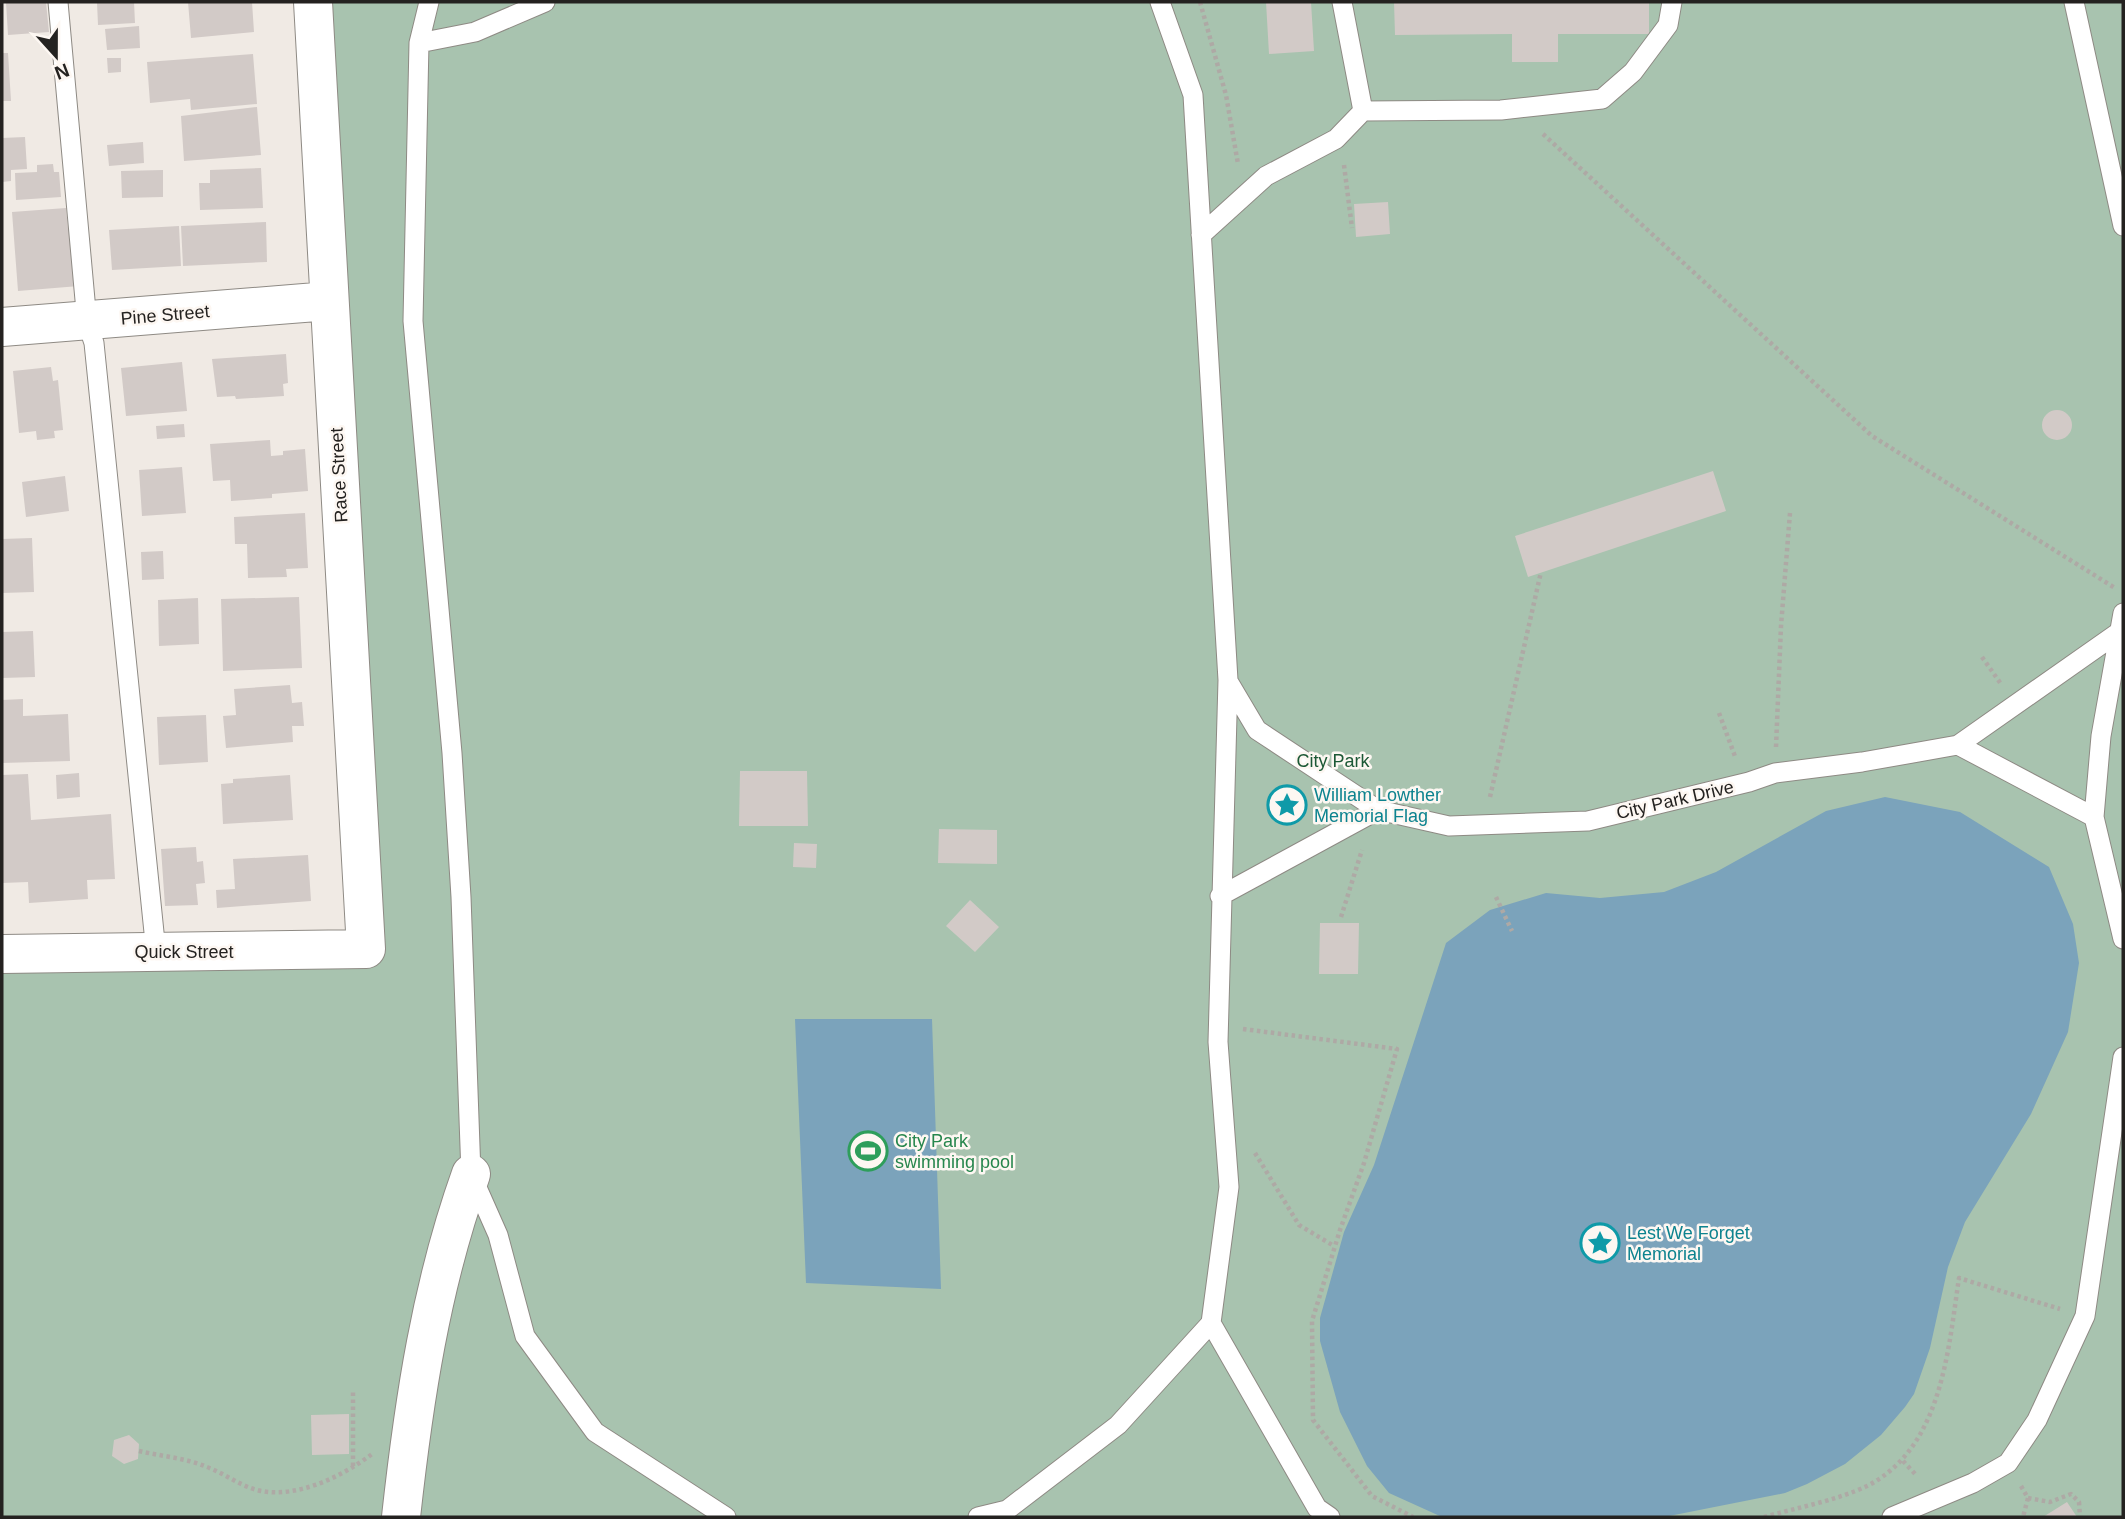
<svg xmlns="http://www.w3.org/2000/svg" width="2125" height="1519" viewBox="0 0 2125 1519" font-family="Helvetica,sans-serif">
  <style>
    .green { fill: #a8c3af }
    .water { fill: #7ba3bb }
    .building { fill: #d2cac7 }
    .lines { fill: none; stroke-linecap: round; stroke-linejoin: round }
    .lane-casing { stroke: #8e8a84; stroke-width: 21 }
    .street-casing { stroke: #8e8a84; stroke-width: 40 }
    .path { stroke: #aea9a5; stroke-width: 4.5; stroke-dasharray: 3.5 3.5; stroke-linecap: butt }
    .lane { stroke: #fff; stroke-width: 19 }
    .street { stroke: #fff; stroke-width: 38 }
    .labels { text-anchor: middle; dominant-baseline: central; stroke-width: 5; stroke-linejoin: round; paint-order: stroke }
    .street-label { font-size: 18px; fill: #242220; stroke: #fdf7f2 }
    .park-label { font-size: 18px; fill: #1c5835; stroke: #fdf7f2 }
    .culture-label { font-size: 18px; fill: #0d838f; stroke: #fdf7f2; text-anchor: start }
    .leisure-label { font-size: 18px; fill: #27864d; stroke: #fdf7f2; text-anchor: start }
  </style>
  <rect width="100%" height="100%" fill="#f0eae4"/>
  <path class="green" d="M312 2H2123V1517H2V970L365 949Z"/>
  <path class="water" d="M1885 797 1960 812 2049 867 2073 924 2079 963 2068 1032 2031 1114 1965 1222 1948 1267 1930 1348 1914 1394 1905 1407 1881 1435 1845 1464 1807 1484 1785 1493 1664 1517H1442L1389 1493 1367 1466 1340 1412 1320 1341V1318L1344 1232 1374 1165 1446 943 1490 910 1546 893 1600 898 1664 892 1716 872 1826 811Z
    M795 1019H932L941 1289 806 1283Z"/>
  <path class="building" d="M6 2H46L49 32 8 35Z
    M97 2H134L135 23 98 25Z
    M188 2H252L254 32 191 38Z
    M1266 2H1311L1314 51 1269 54Z
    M1394 2H1649V34H1558V62H1512V34L1395 35Z
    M139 26 140 48 107 50 105 29Z
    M2 53H8L11 101H2Z
    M253 54 257 104 191 110 190 99 150 103 147 62Z
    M107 58H121V72L108 73Z
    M257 107 261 155 184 161 181 116Z
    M25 137 27 169 11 170V181L2 182V138Z
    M143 142 144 163 109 166 107 145Z
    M53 164 54 172H59L61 197 16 200 15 173 37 172V165Z
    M261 168 263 208 200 210 199 183H210V170Z
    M163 170V197L122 198 121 171Z
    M1388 202 1390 234 1356 237 1354 204Z
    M66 208 68 229H74L79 286 18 291 12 212Z
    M266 222 267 262 183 266 181 226Z
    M179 226 181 266 112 270 109 230Z
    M286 354 288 383 283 384 284 396 236 399 235 396 217 397 212 359Z
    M182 362 187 411 126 416 121 368Z
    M51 367 53 381 58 380 63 430 54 431 55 438 37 440 36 431 19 433 13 371Z
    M2042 425a15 15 0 1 1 30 0a15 15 0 1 1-30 0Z
    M184 424 185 437 157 439 156 426Z
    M270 440 271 456 283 455V451L305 449 308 491 272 494V498L231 501 230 480 213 481 210 444Z
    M182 467 186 513 142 516 139 470Z
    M1713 471 1726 511 1528 577 1515 536Z
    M65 476 69 511 26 517 22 482Z
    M305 513 308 568 286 569 287 577 248 578 247 544H235L234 517Z
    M32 538 34 592 2 593V539Z
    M163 551 164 579 142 580 141 552Z
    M299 597 302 668 223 671 221 599Z
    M198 598 199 644 159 646 158 600Z
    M33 631 35 677 2 678V632Z
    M290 685 292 703 302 702 304 726H292L293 742 226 748 223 716 236 715 234 689Z
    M23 699V716L68 714 70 761 2 763V700Z
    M206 715 208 762 159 765 157 717Z
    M740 771H807L808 826H739Z
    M79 773 80 797 57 799 56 775Z
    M28 774 31 820 111 814 115 879 87 880 88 899 29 903 28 882 2 883V775Z
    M290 775 293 820 223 824 221 784 233 783V779Z
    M939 829 997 830V864L938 863Z
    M794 843 817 844 816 868 793 867Z
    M196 847 197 862 203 861 205 883 196 884 198 905 165 906 161 849Z
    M308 855 311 901 217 908 216 890 235 889 233 859Z
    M970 900 999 927 975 952 946 926Z
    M1320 923H1359L1358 974H1319Z
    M349 1414V1454L312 1455 311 1415Z
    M129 1435 139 1444 138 1459 124 1464 112 1456 114 1440Z
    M2067 1502 2077 1517H2043Z"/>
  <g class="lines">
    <g class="lane-casing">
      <path id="lane" d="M58 2 87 322 94 343 156 952
        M429 2 419 43 413 321 452 753 461 897 471 1174 498 1235 525 1336 595 1432 726 1517
        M1342 2 1363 111
        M2074 2 2123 226
        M419 43 475 32 545 2
        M1201 235 1266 176 1336 139 1363 111 1501 110 1602 99 1633 72 1668 25 1672 2
        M2123 613 2101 736 2094 817 2123 939
        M1228 681 1257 730 1378 810 1449 826 1588 821 1749 782 1775 773 1862 762 1958 745 2119 632
        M1958 745 2094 817
        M1220 896 1378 810
        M1211 1323 1317 1508 1330 1517
        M978 1517 1007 1510 1118 1425 1211 1323 1229 1187 1218 1042 1228 680 1193 95 1160 2
        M1892 1517 1973 1483 2008 1463 2037 1420 2085 1316 2123 1057"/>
    </g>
    <g class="street-casing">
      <path id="street" d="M2 327 329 301
        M2 954 366 949 313 2
        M401 1517C414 1399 431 1286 471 1174"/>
    </g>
    <path class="path" d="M1200 2 1226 95 1238 164
      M1543 134 1872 436 2115 588
      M1344 165 1352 228
      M1982 657 2001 684
      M1719 713 1736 759
      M1776 747 1781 626 1790 513
      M1490 797 1541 572
      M1496 897 1512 931
      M1341 917 1362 850
      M1243 1029 1397 1049 1364 1163 1340 1230 1312 1321 1313 1420 1372 1496 1413 1517
      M1255 1153 1299 1225 1334 1246
      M139 1451C160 1456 186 1458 207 1467 226 1474 241 1487 261 1491 298 1498 343 1476 372 1454
      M1903 1461 1917 1476
      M353 1466V1389
      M2021 1486 2028 1498 2023 1517
      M2028 1498 2050 1502 2071 1494 2079 1502 2080 1517
      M1764 1517C1796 1508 1838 1500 1867 1486 1942 1448 1948 1351 1959 1278L2060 1309"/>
    <use href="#lane" class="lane"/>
    <use href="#street" class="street"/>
  </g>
  <defs>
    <g id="sight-ring" transform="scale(2.0125)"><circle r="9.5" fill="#fdf7f2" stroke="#0f9aa8" stroke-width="1.5"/><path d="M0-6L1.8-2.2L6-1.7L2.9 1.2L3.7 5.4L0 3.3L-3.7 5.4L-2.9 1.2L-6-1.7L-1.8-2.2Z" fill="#0f9aa8"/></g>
    <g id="stadium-ring" transform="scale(2.0125)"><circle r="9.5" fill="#fdf7f2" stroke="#2e9e5b" stroke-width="1.5"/><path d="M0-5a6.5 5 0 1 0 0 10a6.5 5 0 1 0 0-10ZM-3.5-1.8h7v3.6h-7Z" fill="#2e9e5b"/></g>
  </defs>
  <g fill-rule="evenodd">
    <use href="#sight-ring" x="1287" y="805"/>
    <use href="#stadium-ring" x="868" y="1151"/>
    <use href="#sight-ring" x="1600" y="1243"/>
  </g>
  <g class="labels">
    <g class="street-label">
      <text transform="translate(165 315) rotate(-5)">Pine Street</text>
      <text transform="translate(339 475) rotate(-93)">Race Street</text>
      <text transform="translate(1675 800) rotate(-13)">City Park Drive</text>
      <text x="184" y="952">Quick Street</text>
    </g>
    <g class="park-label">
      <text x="1333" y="761">City Park</text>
    </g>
    <g class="culture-label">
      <text x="1314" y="795">William Lowther<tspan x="1314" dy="21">Memorial Flag</tspan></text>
      <text x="1627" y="1233">Lest We Forget<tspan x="1627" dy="21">Memorial</tspan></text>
    </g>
    <g class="leisure-label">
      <text x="895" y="1141">City Park<tspan x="895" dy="21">swimming pool</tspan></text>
    </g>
  </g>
  <rect width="2125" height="1519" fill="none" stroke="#242220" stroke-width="7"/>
  <g transform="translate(56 56) rotate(159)" stroke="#fdf7f2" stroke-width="5" paint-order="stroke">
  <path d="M0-5L12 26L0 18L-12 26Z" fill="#242220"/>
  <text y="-10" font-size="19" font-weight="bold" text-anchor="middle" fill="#242220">N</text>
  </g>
</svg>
